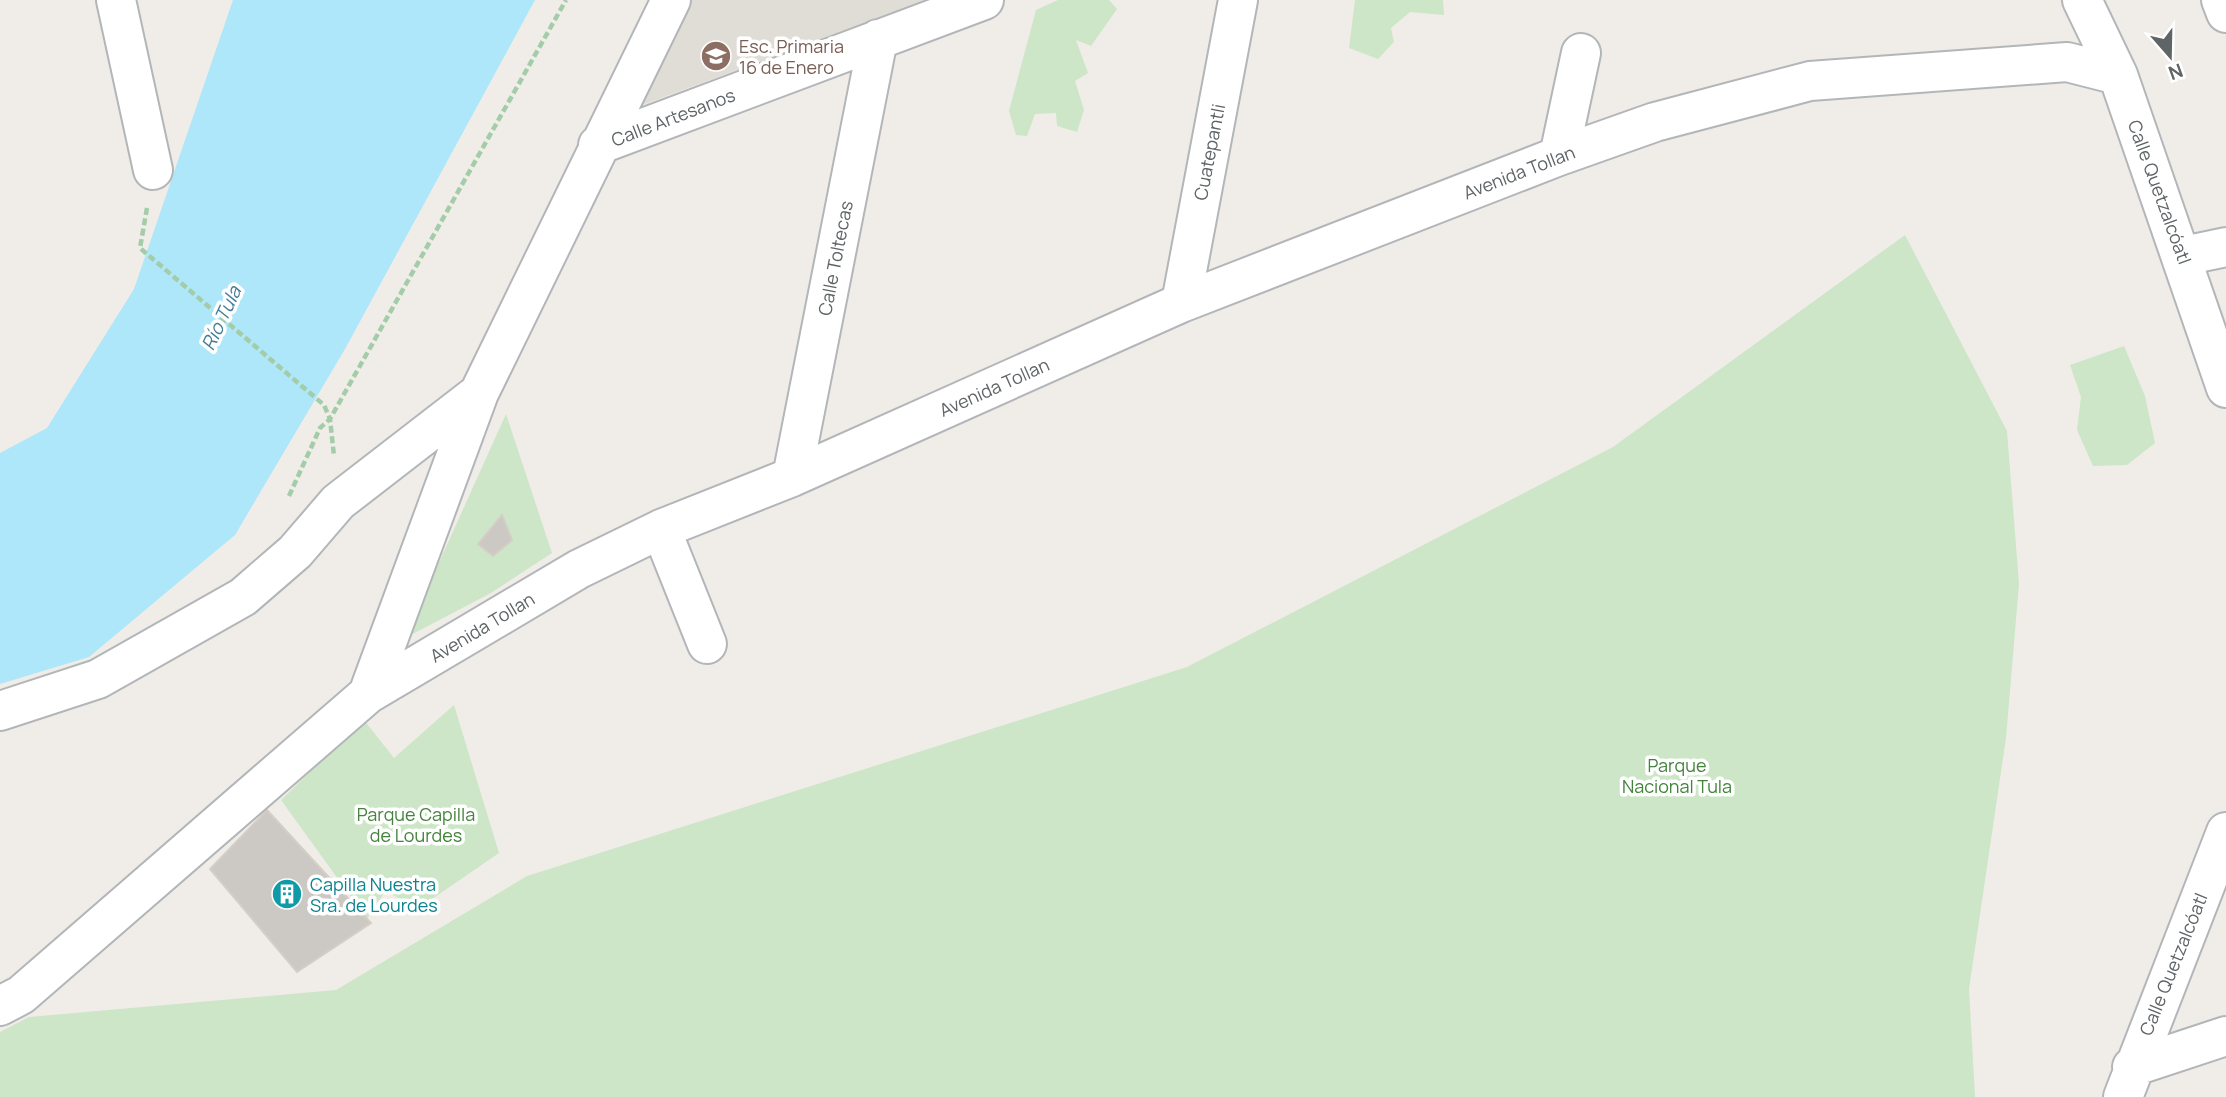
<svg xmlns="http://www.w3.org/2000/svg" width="2226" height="1097" viewBox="0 0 2226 1097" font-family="Manrope,sans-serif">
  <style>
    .education { fill: #e0ddd6 }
    .green { fill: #cce6c7 }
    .water { fill: #aee6fa }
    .building { fill: #ccc8c4; stroke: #d5cec7; stroke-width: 2 }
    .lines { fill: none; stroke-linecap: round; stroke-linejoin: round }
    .street-casing { stroke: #b3b6b9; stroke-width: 42 }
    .path { stroke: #a3cca8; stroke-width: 4.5; stroke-dasharray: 7 3.5; stroke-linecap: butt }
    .street { stroke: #fff; stroke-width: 38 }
    .labels { text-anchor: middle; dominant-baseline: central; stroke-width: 7; stroke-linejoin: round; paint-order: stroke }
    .education-label { font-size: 18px; fill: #785e54; stroke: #fff; text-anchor: start }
    .street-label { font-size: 18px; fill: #5f6467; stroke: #fff }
    .park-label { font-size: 18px; fill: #43833b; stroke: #fff }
    .culture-label { font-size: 18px; fill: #0d838f; stroke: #fff; text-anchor: start }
    .water-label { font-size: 19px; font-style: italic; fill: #447d9b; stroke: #fff }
  </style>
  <rect width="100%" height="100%" fill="#f0ede8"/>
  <path class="education" d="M684 0H927L626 111Z"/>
  <path class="green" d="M1058 0H1109L1117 9 1091 46 1076 40 1088 73 1075 81 1084 110 1077 132 1057 126 1056 113 1035 114 1027 136 1016 135 1009 111 1036 10Z
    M1355 0H1443L1444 15 1410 12 1391 28 1394 42 1378 59 1349 48Z
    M1905 235 2007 431 2019 584 2006 738 1969 989 1975 1097H0V1032L29 1017 336 990 527 876 1187 667 1613 447Z
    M2124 346 2145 396 2155 443 2127 465 2093 466 2077 430 2081 397 2070 365Z
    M506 414 552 553 491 593 405 638Z
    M454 705 499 853 416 910 386 890 367 919 281 800 364 720 394 758Z"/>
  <path class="water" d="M233 0H535L345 349 235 535 89 657 0 684V453L47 428 134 289Z"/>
  <path class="building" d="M502 515 512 540 493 556 478 544Z
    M267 810 371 923 297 972 210 869Z"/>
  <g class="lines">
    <g class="street-casing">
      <path id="street" d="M116 0 153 170
        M2082 0 2118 75 2226 388
        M2221 0 2226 13
        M598 145 984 0
        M1559 156 1581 53
        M2183 256 2226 247
        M1181 303 1238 0
        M792 477 878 39
        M661 529 707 644
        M368 694 479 393 671 0
        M0 711 98 679 243 597 295 552 338 502 479 393
        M0 1006 21 995 368 694 579 569 661 529 792 477 1181 303 1559 156 1655 122 1810 81 2067 62 2118 75
        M2132 1067 2226 1036
        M2123 1097 2226 832"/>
    </g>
    <path class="path" d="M147 208 140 248 324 405 330 419 334 456
      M289 496 320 428 330 419 566 0"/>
    <use href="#street" class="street"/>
  </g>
  <defs>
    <g id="school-disc" transform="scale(1.575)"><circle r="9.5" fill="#8d6e63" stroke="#fff"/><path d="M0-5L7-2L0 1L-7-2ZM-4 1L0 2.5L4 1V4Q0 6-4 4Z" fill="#fff"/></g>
    <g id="building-disc" transform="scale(1.575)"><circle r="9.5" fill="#0f9aa8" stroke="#fff"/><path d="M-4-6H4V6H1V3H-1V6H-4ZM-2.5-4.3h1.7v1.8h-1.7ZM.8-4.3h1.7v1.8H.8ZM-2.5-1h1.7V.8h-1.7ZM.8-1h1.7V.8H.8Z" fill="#fff"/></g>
  </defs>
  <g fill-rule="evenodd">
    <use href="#school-disc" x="716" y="56"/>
    <use href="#building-disc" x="287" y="894"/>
  </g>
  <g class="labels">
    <g class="education-label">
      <text x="739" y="46">Esc. Primaria<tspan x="739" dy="21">16 de Enero</tspan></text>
    </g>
    <g class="street-label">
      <text transform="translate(673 117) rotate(-21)">Calle Artesanos</text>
      <text transform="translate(1209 152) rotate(-79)">Cuatepantli</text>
      <text transform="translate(1519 172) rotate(-21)">Avenida Tollan</text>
      <text transform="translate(2160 192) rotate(70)">Calle Quetzalcóatl</text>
      <text transform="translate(835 258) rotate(-79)">Calle Toltecas</text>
      <text transform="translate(994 387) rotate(-24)">Avenida Tollan</text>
      <text transform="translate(482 627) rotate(-31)">Avenida Tollan</text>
      <text transform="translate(2173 964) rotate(-68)">Calle Quetzalcóatl</text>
    </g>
    <g class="park-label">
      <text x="1677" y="765">Parque<tspan x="1677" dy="21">Nacional Tula</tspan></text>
      <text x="416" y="814">Parque Capilla<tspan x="416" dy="21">de Lourdes</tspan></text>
    </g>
    <g class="culture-label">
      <text x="310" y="884">Capilla Nuestra<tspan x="310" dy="21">Sra. de Lourdes</tspan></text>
    </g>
    <g class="water-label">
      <text transform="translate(221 318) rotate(-65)">Río Tula</text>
    </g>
  </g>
  <g transform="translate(2170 56) rotate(160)" stroke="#ffffff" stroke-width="5" paint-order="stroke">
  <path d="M0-5L12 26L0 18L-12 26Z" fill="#5f6467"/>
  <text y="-10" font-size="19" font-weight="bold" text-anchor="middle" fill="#5f6467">N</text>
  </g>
</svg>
